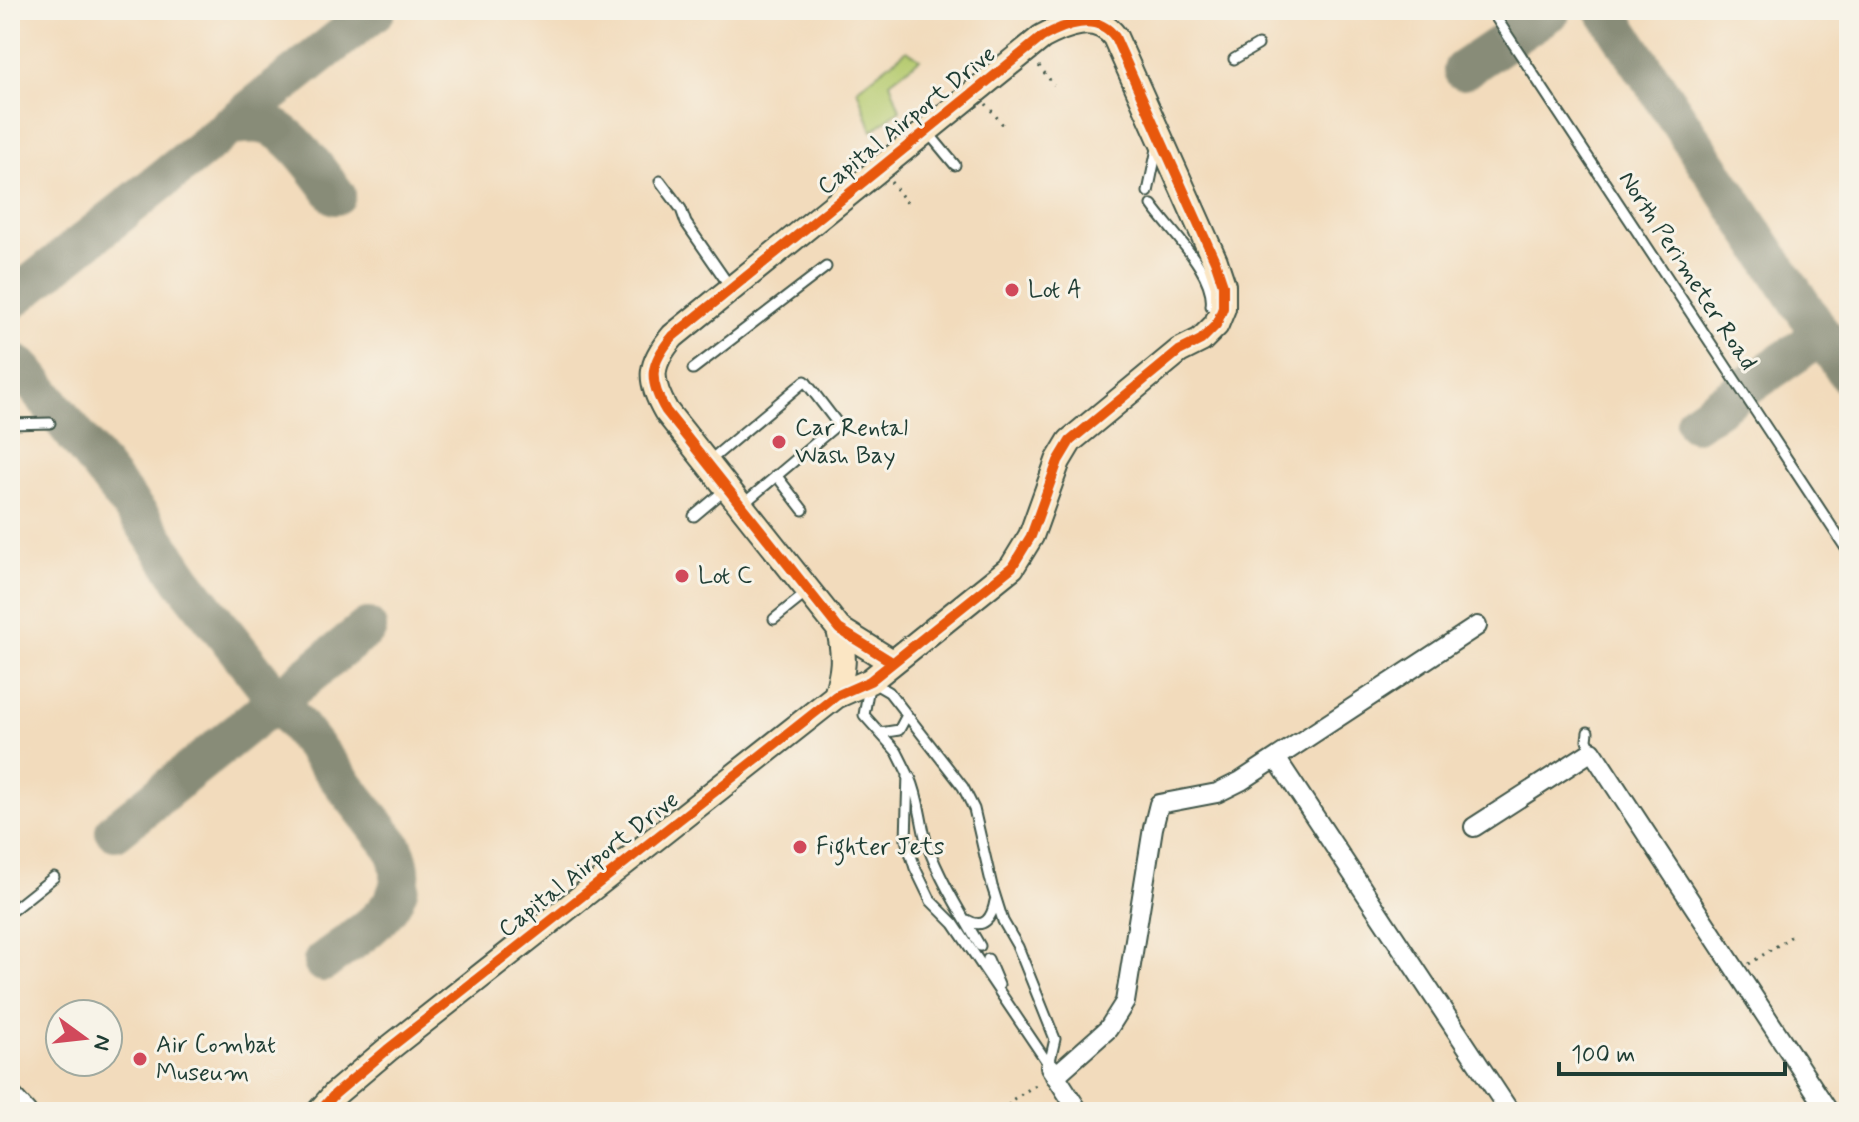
<svg xmlns="http://www.w3.org/2000/svg" width="1859" height="1122" viewBox="0 0 1859 1122" font-family="Mynerve,sans-serif">
  <style>
    .green { fill: #b6cb70; stroke: #6a8452; stroke-width: 2 }
    .lines { fill: none; stroke-linecap: round; stroke-linejoin: round }
    .taxiway { stroke: #888c78; stroke-width: 40 }
    .lane-casing { stroke: #3f5548; stroke-width: 13 }
    .street-casing { stroke: #3f5548; stroke-width: 22 }
    .secondary-casing { stroke: #3f5548; stroke-width: 28 }
    .path { stroke: #3f5548; stroke-width: 3; stroke-dasharray: 2 6; stroke-linecap: butt }
    .lane { stroke: #fff; stroke-width: 9 }
    .street { stroke: #fff; stroke-width: 18 }
    .secondary { stroke: #fbe6c4; stroke-width: 24 }
    .cycleway-casing { stroke: #f7f3e8; stroke-width: 15 }
    .cycleway { stroke: #e8590c; stroke-width: 10 }
    .poi-dot { fill: #d1495b; stroke: #f7f3e8; stroke-width: 3 }
    .labels { text-anchor: middle; dominant-baseline: central; stroke-width: 6; stroke-linejoin: round; paint-order: stroke }
    .street-label { font-size: 24px; fill: #1f3d34; stroke: #f7f3e8 }
    .poi-label { font-size: 24px; fill: #1f3d34; stroke: #f7f3e8; text-anchor: start }
  </style>
  <rect width="100%" height="100%" fill="#f7f3e8"/>
  <filter id="ink" filterUnits="userSpaceOnUse"><feTurbulence type="fractalNoise" baseFrequency=".0125" numOctaves="2"/><feDisplacementMap in="SourceGraphic" scale="16" xChannelSelector="R" yChannelSelector="G"/><feConvolveMatrix kernelMatrix="1 2 1 2 8 2 1 2 1" color-interpolation-filters="sRGB"/></filter>
  <filter id="wash" filterUnits="userSpaceOnUse"><feTurbulence type="fractalNoise" baseFrequency=".006" numOctaves="4" result="noise"/><feDisplacementMap in="SourceGraphic" scale="32" xChannelSelector="R" yChannelSelector="G"/><feGaussianBlur stdDeviation="1.8" result="paint"/><feColorMatrix in="noise" values="0 0 0 0 0 0 0 0 0 0 0 0 0 0 0 0 0 1.4 0 .05"/><feComposite in="paint" operator="in"/></filter>
  <g filter="url(#wash)">
    <rect width="100%" height="100%" fill="#f2dbbc"/>
    <path class="green" d="M907 50 920 59 890 82 900 110 872 131 857 89Z"/>
    <g class="lines">
      <path class="taxiway" d="M1605 10 1849 376
        M1463 70 1552 10
        M229 126C241 124 254 122 266 125 292 131 320 175 336 195
        M10 301 376 10
        M10 361 23 369 143 521 183 580 393 847C421 904 361 932 323 962
        M1695 422 1822 335 1842 353
        M115 831 367 628"/>
    </g>
  </g>
  <g filter="url(#ink)">
    <g class="lines">
      <g class="lane-casing">
        <path id="lane" d="M1491 10 1849 553
          M1234 59 1258 45
          M926 130 955 165
          M660 181 681 209 686 223 731 288
          M1148 192 1158 144
          M1152 205C1170 231 1216 273 1211 306
          M693 369 826 267
          M10 424 50 423
          M708 462 805 381 838 424 742 505
          M776 475 803 510
          M694 516 725 490
          M774 619 809 591
          M870 681 889 692 963 787 974 809 992 886 1003 921 1018 947 1055 1039 1049 1065 954 924 931 901 915 868 906 840 908 774 897 752 864 715Z
          M1588 732 1587 740 1592 751
          M880 733 899 730 907 715
          M910 777C920 799 920 821 927 844 940 880 961 913 980 946
          M10 912 54 877
          M967 920C984 930 992 918 995 901
          M988 959 999 985"/>
      </g>
      <g class="street-casing">
        <path id="street" d="M1276 758 1510 1112
          M1474 827 1592 751 1829 1112
          M1050 1067 1079 1112
          M1055 1076 1108 1029 1125 1002 1153 828 1159 804 1217 793 1241 781 1477 626
          M10 1093 27 1112"/>
      </g>
      <g class="secondary-casing">
        <path id="secondary" d="M836 696C844 669 845 657 839 629
          M319 1112 335 1094 387 1050 836 696 870 681 1012 567 1031 536 1058 461 1070 441 1179 351 1201 340 1216 325 1223 308V285L1215 261 1115 37C1096 11 1064 25 1042 37L673 336C649 364 648 380 666 411L839 629 892 662"/>
      </g>
      <path class="path" d="M1039 66 1054 85
        M986 104 1004 126
        M891 182 908 204
        M1749 964 1792 936
        M1004 1112 1012 1100 1039 1083"/>
      <use href="#lane" class="lane"/>
      <use href="#street" class="street"/>
      <use href="#secondary" class="secondary"/>
      <g class="cycleway-casing">
        <path id="cycleway" d="M319 1112 335 1094 387 1050 836 696 870 681 1012 567 1031 536 1058 461 1070 441 1179 351 1201 340 1216 325 1223 308V285L1215 261 1115 37C1096 11 1064 25 1042 37L673 336C649 364 648 380 666 411L839 629 892 662"/>
      </g>
      <use href="#cycleway" class="cycleway"/>
    </g>
  </g>
  <g class="poi-dot">
    <circle cx="1012" cy="290" r="8"/>
    <circle cx="779" cy="442" r="8"/>
    <circle cx="682" cy="576" r="8"/>
    <circle cx="800" cy="847" r="8"/>
    <circle cx="140" cy="1059" r="8"/>
  </g>
  <g class="labels">
    <g class="street-label">
      <text transform="translate(907 121) rotate(-39)">Capital Airport Drive</text>
      <text transform="translate(1687 271) rotate(57)">North Perimeter Road</text>
      <text transform="translate(589 865) rotate(-38)">Capital Airport Drive</text>
    </g>
    <g class="poi-label">
      <text x="1028" y="290">Lot A</text>
      <text x="795" y="428">Car Rental<tspan x="795" dy="28">Wash Bay</tspan></text>
      <text x="698" y="576">Lot C</text>
      <text x="816" y="847">Fighter Jets</text>
      <text x="156" y="1045">Air Combat<tspan x="156" dy="28">Museum</tspan></text>
    </g>
  </g>
  <rect width="1859" height="1122" fill="none" stroke="#f7f3e8" stroke-width="40"/>
  <g transform="translate(84 1038) rotate(105)"><circle r="38" fill="#f7f3e8" stroke="#a1aaa0" stroke-width="2"/>
  <path d="M0-6L14 30L0 20L-14 30Z" fill="#d1495b"/>
  <text y="-12" font-size="22" font-weight="bold" text-anchor="middle" fill="#1f3d34">N</text>
  </g>
  <path d="M1559 1062v12h226v-12" fill="none" stroke="#1f3d34" stroke-width="4"/>
  <text x="1571" y="1062" font-size="24" fill="#1f3d34" stroke="#f7f3e8" stroke-width="6" paint-order="stroke">100 m</text>
</svg>
